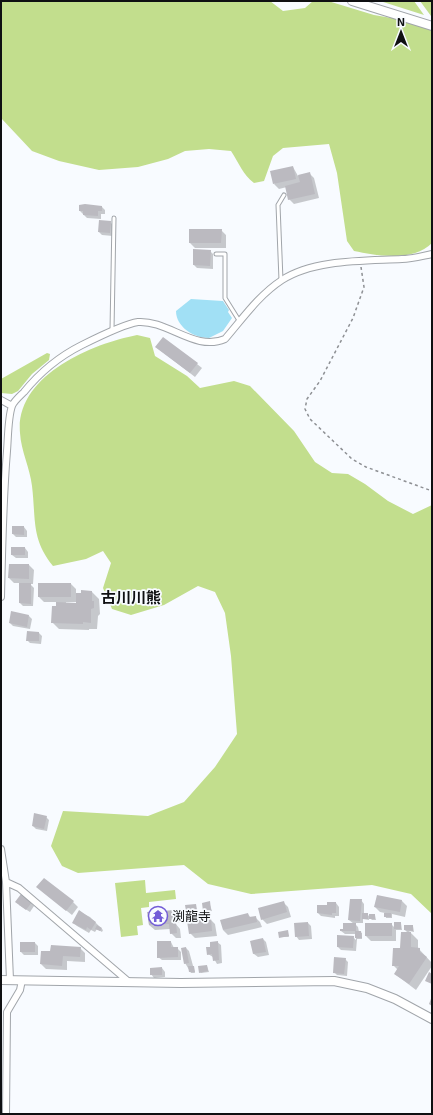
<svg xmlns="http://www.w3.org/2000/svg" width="433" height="1115" viewBox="0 0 433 1115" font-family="'Exo 2','Noto Sans JP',sans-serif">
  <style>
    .green { fill: #c2de8d }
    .water { fill: #a1e0f5 }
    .shadow { fill: #0003; fill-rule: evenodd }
    .building { fill: #bbbac0 }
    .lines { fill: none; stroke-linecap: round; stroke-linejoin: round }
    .service-casing { stroke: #a1a5aa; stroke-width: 5 }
    .minor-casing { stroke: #a1a5aa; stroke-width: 8 }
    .tertiary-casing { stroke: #a1a5aa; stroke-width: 10 }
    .path { stroke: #8e9094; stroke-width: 1.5; stroke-dasharray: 3 3; stroke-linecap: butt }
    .service { stroke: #fff; stroke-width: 3 }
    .minor { stroke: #fff; stroke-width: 6 }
    .tertiary { stroke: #fff; stroke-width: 8 }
    .labels { text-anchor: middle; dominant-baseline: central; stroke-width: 3.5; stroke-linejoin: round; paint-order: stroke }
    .poi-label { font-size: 13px; fill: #0f1012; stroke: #f8fbff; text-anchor: start }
    .quarter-label { font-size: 15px; font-weight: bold; fill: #0f1012; stroke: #f8fbff }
  </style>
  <rect width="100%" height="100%" fill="#f8fbff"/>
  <path class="green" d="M1 1H270L283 11 305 8 313 1H328L374 15 403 20 432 30V243C413 262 378 256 354 251L347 241 337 173 329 144 283 148 273 156 264 181 254 183C243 175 239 163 231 151L209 149 185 151 168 159 138 167 99 170 59 161 32 151 1 118Z
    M380 1H414L424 15Z
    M420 1H432V16H431Z
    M137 335 150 338 155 356 187 376 200 388 234 381 250 386 294 431 315 462 332 473 348 474 365 484 388 501 413 514 432 505V914L411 894 372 885 251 894 208 884 184 865 78 873 62 866 51 846 63 811 148 816 184 802 215 767 237 734 231 656 225 613 215 592 198 586 164 605 131 615 112 609 103 588 111 563 103 551 86 559 53 566C31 539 36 519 32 486 30 468 21 451 20 433 15 376 91 344 137 335Z
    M47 353 50 354 49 360 32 374 18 391 12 394 1 393V379Z
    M145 880 146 893 175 890 176 899 149 902V907L141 908 143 925 137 926 138 935 121 937 115 883Z"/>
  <path class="water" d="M191 299 223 301 229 310 228 312 232 318 223 331 209 338C194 338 176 327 176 311Z"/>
  <path class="shadow" d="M293 167 298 176 309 173 314 178 319 198 294 204 289 199 287 187 279 189 274 184Z
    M102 207 105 210V214H101V219L87 218 80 211Z
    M110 222 114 226 113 236 102 235 99 232Z
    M221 230 226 235V248H195L190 243Z
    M210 251 213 254V269L197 268 194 265Z
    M156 347 197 364 202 368 195 377Z
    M24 527 27 531V537H16L13 534Z
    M25 548 28 552V558H16L12 555Z
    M10 565H29L34 570 33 584H30L34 588 33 606H23L20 603V583H14L9 578Z
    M71 584 76 589V594L92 592 99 599 100 614 98 616 97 629H89V630L59 629 52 622 57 602H44L39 597ZM66 602H77V604H66Z
    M29 616 32 619 30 629 13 626 10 623Z
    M39 633 42 636 41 644 30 643 27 640Z
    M46 817 49 820 47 831 36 829 33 826Z
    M43 892 73 902 78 907 72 915Z
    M361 900 364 904V914H367L370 917 375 915 376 920H372L369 917V920L363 919V923H354L358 927 359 932 362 933V939H357L356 951 341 950 338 947 353 937 356 940V934H345L341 931 354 924 349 920Z
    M402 901 407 906 405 917 392 914V918H386L385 913 380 912 375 907Z
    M209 902 212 911 205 912 204 911Z
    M283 902 288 907 291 917 267 924 262 919Z
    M31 903 34 906 30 912 19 905Z
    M336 903 339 907V916H335V918L321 916 318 913Z
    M195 905 197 911H187Z
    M175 911 180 916V922L175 923 180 929 181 938H176L171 933 170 929 155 930 149 925 148 913Z
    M80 912 90 917 103 930 102 932 97 929 95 932 91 930 89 933 77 926 74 923Z
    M248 914 251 918 255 917 260 922 262 927 228 935 223 930Z
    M210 919 215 924 217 936 195 938 190 933Z
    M308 923 311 926 312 939 299 940 296 936Z
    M401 923 402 930H396V941H371L366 936 391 924 395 928Z
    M413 926 414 932 409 931 418 940V948L432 963V966L416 990 395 974 398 970 393 965 408 933 405 930Z
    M287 931 289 937H280Z
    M263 939 266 942 269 955 258 957 254 954 252 942Z
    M171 942 174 948H177L181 952V960H162L158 957Z
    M217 942 221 945 222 963 217 964 213 957 208 954 211 948Z
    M35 943 38 946V955H24L21 952Z
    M80 948 85 953V962L67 961V970L46 969 41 964Z
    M186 948 189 951 195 973H191L185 963Z
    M345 959 348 962 347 976 337 975 334 972Z
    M207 966 209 972 201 973 200 972Z
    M162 968 165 972V977L154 978 151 974Z"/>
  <path class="building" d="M293 166 296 179 273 184 270 171Z
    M310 172 315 194 288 200 285 186 300 182 298 175Z
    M85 204 102 206V211H98V216L83 215V211H79V205Z
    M99 220 111 221 110 233 98 232Z
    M189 229H222L221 243H189Z
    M193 249 211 250 210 266 193 265Z
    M163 337 198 363 190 373 155 347Z
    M12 526H24V535L12 534Z
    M11 547H25V555H11Z
    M9 564H29V579L8 578Z
    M19 583H31V604L19 603Z
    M38 583H71V597H38Z
    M81 590 92 591V601H94V608L91 609V623L83 622V624L51 623 52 606H56V602L76 603V593H81Z
    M11 611 29 615 27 627 9 623Z
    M27 631 39 632V641H26Z
    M34 813 47 816 44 829 32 826Z
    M44 878 74 901 66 911 36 887Z
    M21 894 32 902 26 910 15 902Z
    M377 895 402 900 400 912 374 907Z
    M350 899H362L360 921 348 920Z
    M210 901 211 910 203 911 202 903Z
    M284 901 287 912 261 920 258 908Z
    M327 902H336V913H332V915L317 913V905H327Z
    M196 904 197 910 186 911 185 905Z
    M79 910 96 922 91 930 87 927 86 930 72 923Z
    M175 910 176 917 171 918V923H176L177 933 170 934 169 924 149 925 147 912Z
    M248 913 249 917 256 916 257 922 223 930 220 920Z
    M362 913H368V919H362Z
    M384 913H391V917H384Z
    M369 914H375V919H369Z
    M211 918 212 931 189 934 187 921Z
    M308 922 309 936 295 937 294 923Z
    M394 922H401V929H394Z
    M343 923H356V931H340V929H343Z
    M365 923H392V936H365Z
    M97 925 102 928 100 931 95 929Z
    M404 925H413V931L404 930Z
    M288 930 289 936 279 938 278 932Z
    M355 931H361L362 938H355Z
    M401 932H411V947L420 948V952L427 957 409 984 394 974 399 966H392L393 948H400Z
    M337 935 354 936 353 948 337 947Z
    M263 938 266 952 253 954 250 941Z
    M157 941H171V947H178V957L157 958Z
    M218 941 219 960 213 961 212 954 207 955 206 947H210V942Z
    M20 942H35V952H20Z
    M51 945 81 947 80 957 63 956 62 966 40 964 41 951H50Z
    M186 947 189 963 184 964 181 948Z
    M334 957 346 958 344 974 333 973Z
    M207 965 208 971 199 973 198 966Z
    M188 966H194L195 972H189Z
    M162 967V975H150V968Z
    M429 972 432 974V984L425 981Z
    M432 996V1006L429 1004Z"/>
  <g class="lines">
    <g class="service-casing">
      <path id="service" d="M216 254H225V298L240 322
        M281 280 278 205 284 195
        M112 330 114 218"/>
    </g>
    <g class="minor-casing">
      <path id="minor" d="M1 400 12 406
        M1 597C2 548 3 500 7 451 8 439 8 417 12 406 14 401 20 396 24 392 41 371 58 357 82 345 96 338 124 324 138 322 168 320 195 352 225 339 243 318 259 295 282 280 314 259 366 261 402 259 412 259 422 256 432 254
        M1 849 6 882 10 980
        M6 882 19 888 129 982
        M6 1114 7 1012 20 990 22 980"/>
    </g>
    <g class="tertiary-casing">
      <path id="tertiary" d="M352 1 432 26
        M1 980 181 983 334 981 367 988 395 999 432 1019"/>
    </g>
    <path class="path" d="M361 267 364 287 353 318 320 381 307 399 305 409 310 419 352 459 366 467 432 491"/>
    <use href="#service" class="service"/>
    <use href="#minor" class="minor"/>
    <use href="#tertiary" class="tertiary"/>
  </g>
  <defs>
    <g id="temple-ring" transform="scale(1)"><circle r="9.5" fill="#f8fbff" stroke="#735dd7" stroke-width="1.5"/><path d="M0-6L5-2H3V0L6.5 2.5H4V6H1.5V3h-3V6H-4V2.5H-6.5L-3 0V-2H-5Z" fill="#735dd7"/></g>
  </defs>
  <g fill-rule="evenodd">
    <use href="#temple-ring" x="158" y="916"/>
  </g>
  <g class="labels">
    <g class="poi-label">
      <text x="172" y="916">渕龍寺</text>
    </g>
    <g class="quarter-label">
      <text x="131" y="597">古川川熊</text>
    </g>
  </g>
  <rect width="433" height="1115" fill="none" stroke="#0f1012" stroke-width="4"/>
  <g transform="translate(401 32)" stroke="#f8fbff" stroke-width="3" paint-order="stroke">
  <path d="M0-3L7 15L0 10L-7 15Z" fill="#0f1012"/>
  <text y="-6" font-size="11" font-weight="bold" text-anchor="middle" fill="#0f1012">N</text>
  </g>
</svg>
